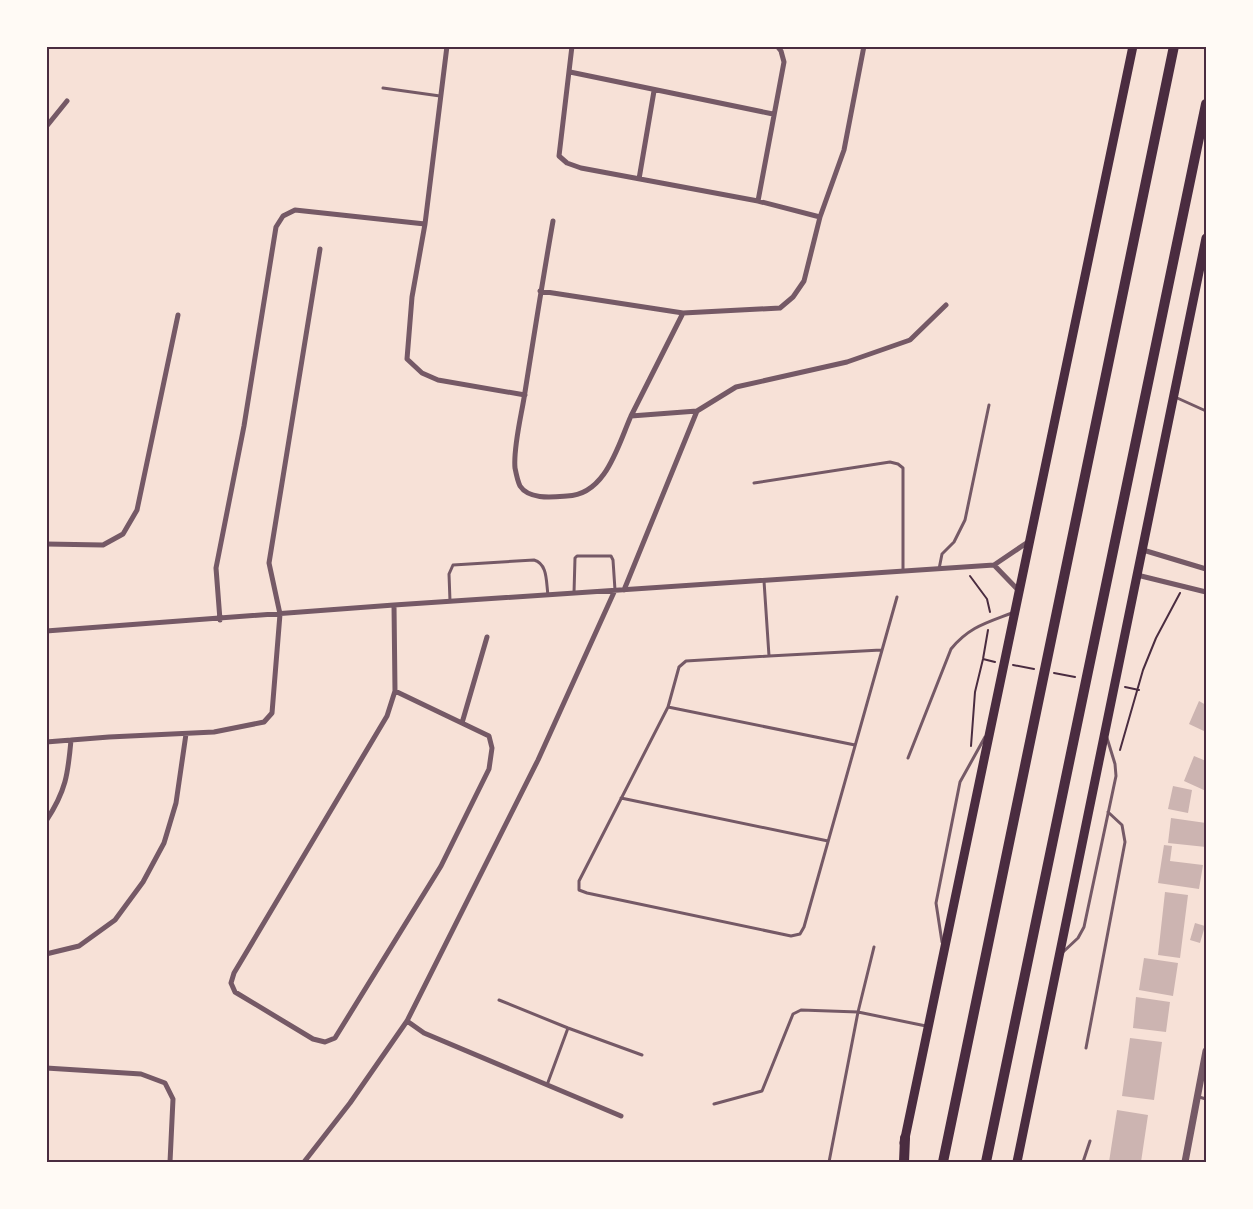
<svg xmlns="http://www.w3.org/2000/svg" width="1253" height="1209" viewBox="0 0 1253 1209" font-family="Karla,sans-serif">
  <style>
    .building { fill: #ccb4b1 }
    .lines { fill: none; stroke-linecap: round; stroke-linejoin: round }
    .path { stroke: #4a2c40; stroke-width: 2 }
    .service { stroke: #755966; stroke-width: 3 }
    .minor { stroke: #755966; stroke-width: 5 }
    .tertiary { stroke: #755966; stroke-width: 7 }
    .trunk { stroke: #4a2c40; stroke-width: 9 }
    .motorway { stroke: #4a2c40; stroke-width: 10 }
    .neatline { fill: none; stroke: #4a2c40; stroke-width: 2 }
  </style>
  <rect width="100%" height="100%" fill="#f7e1d7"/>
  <path class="building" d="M1199 701 1206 705V732L1189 724Z
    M1194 756 1206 761V791L1184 781Z
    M1173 786 1192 790 1188 813 1168 809Z
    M1171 818 1206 823V847L1168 843Z
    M1164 845 1172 846 1170 861 1203 865 1199 889 1158 883Z
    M1165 892 1188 895 1180 958 1158 955Z
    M1195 923 1205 926 1200 943 1190 940Z
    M1144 958 1178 963 1173 996 1139 990Z
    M1136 997 1170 1002 1166 1032 1133 1028Z
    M1130 1038 1162 1042 1154 1100 1122 1096Z
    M1117 1110 1148 1115 1141 1162H1109Z"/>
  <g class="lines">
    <path class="path" d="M970 576 987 599 990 612
      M983 659 995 662
      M1013 665 1034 669
      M1054 673 1075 677
      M1125 687 1139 690
      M971 746 975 692 983 659 988 630
      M1120 750 1143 670 1156 638 1180 593"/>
    <path class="service" d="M383 88 440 96
      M1175 397 1206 411
      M754 483 890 462 898 464 903 468V571
      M939 569 942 554 954 542 965 520 989 405
      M764 581 769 656 686 661 679 667 668 707 855 745
      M574 593 575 558 577 556H611L613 560 615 590
      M450 601 449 574 453 565 534 560C548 564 546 582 548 595
      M769 656 881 650
      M668 707 579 881V890L587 893 791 936 800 934 804 927 897 597
      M908 758 951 649C969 627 986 623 1012 613
      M621 798 828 841
      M942 942 936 903 960 782 985 737
      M1062 953 1078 938 1084 927 1116 776 1115 764 1107 738
      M499 1000 568 1028 642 1055
      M1086 1048 1125 842 1122 825 1108 812
      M547 1085 568 1028
      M1199 1097 1206 1099
      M714 1104 762 1091 793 1014 801 1010 858 1012 874 947
      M829 1162 858 1012 926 1026
      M1083 1162 1090 1141"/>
    <path class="minor" d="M447 46 425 224 412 297 407 359 422 373 438 380 525 395
      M572 46 559 156 567 163 581 168 758 201 820 217
      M570 72 773 114
      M46 127 67 101
      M639 179 654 91
      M758 201 784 62 781 51 777 46
      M553 221C543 278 534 335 525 392 522 413 513 447 515 468 516 473 518 482 520 486 529 500 553 497 567 496 606 495 618 445 631 416L697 411 736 387 847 362 910 340 946 305
      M540 291 683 313 780 308 793 297 804 281 820 217 844 150 864 46
      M631 416 683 313
      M46 544 103 545 123 534 137 510 178 315
      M1143 550 1206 569
      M994 565 1020 592
      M1137 575 1206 592
      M624 590 697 411
      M394 605 395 691 387 716 234 973 231 983 235 992 313 1039 325 1042 335 1038 441 866 489 769 492 748 489 736 395 691
      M220 620 216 568 244 426 276 227 283 216 295 210 425 224
      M46 631 394 605 994 565 1028 542
      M462 723 487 637
      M46 742 109 737 214 732 264 722 272 713 280 614 269 563 320 249
      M46 821C66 791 68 774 71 740
      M46 954 79 946 115 920 143 882 164 843 176 803 186 734
      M407 1021 424 1033 621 1116
      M46 1068 141 1074 165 1083 173 1099 170 1162
      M304 1162 350 1103 407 1021 538 760 615 590"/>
    <path class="tertiary" d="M1185 1162 1206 1051"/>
    <path class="trunk" d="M904 1143 1133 46
      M1017 1162 1206 238"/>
    <path class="motorway" d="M904 1162 905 1138
      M943 1162 1174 46
      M986 1162 1206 104"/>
  </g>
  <rect width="1253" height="1209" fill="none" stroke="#fffaf5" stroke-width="96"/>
  <rect x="48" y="48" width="1157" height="1113" class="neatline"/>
</svg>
